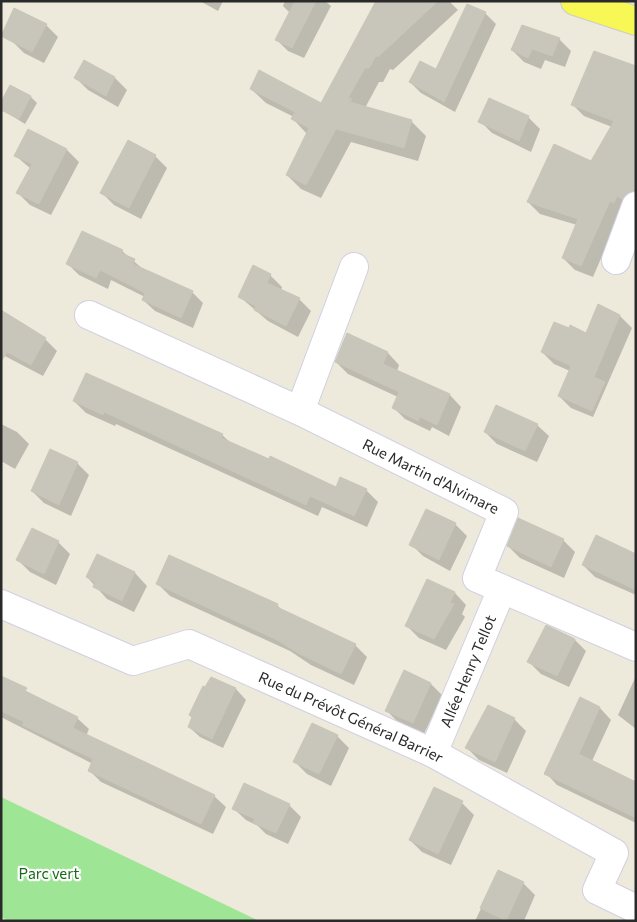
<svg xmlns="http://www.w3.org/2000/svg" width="637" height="922" viewBox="0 0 637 922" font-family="Commissioner,sans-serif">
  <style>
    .green { fill: #9ee695 }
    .shadow { fill: #0003 }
    .building { fill: #c8c6bb; stroke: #c8c6b5 }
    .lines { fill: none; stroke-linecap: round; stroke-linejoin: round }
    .minor-casing { stroke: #d1d0e4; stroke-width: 30 }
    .major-casing { stroke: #ccc; stroke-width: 30 }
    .minor { stroke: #fff; stroke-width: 28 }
    .major { stroke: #f7f756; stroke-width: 28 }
    .labels { text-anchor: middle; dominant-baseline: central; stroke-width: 4.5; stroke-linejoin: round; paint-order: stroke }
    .street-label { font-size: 15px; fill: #2a2a2a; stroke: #fff }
    .park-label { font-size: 15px; fill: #176a19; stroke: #fff }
  </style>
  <rect width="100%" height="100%" fill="#ede9db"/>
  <path class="green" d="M1 797 259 921H9L1 917Z"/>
  <path class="shadow" d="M200 1H223L218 11Z
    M285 1H325L331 6 304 58 288 51 277 40 290 13 283 6Z
    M378 1H449L458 10 393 70 390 69 383 82H379L365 108 412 122 426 136 418 161 351 142 321 198 301 189 287 175 307 134 293 119 294 117 266 103 251 89 321 104Z
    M485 13 496 24 455 112 421 93 410 82 437 70Z
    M46 25 58 37 44 63 24 53 12 41Z
    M559 39 571 51 565 67 545 60 541 69 524 62 512 50Z
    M85 62 115 78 127 90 118 107 88 90 76 78Z
    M636 67V208L621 212 593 277 575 270 563 258 577 225 540 214 528 202 592 163 612 127 584 116 573 105Z
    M11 87 31 97 37 103 25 124 1 109Z
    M528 117 540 129 531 152 492 133 480 121Z
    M28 130 67 150 79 162 51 215 30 205 18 193 31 169 16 156Z
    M155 156 167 168 141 219 114 205 102 193Z
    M122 251 144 270 192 292 203 303 193 328 155 311 143 300 145 297 111 280 108 289 79 275 68 264Z
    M270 275 282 287 281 290 299 299 311 311 298 337 268 321 240 297Z
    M599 306 620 316 632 328 593 417 571 408 559 396 570 371 554 364 542 352 587 334Z
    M1 312 24 324 45 339 57 351 43 376 1 354Z
    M348 335 388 353 399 365 397 371 450 395 461 407 449 436 432 427 430 431 405 419 393 407 398 397 348 374 336 362Z
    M74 401 222 435 231 443 336 488 366 490 378 502 367 527 322 507 318 516 116 424 115 426 86 413Z
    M1 424 17 432 29 444 15 469 1 461Z
    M537 425 549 436 537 462 497 444 485 432Z
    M77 463 89 475 71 516 44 503 32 491Z
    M455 524 467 536 450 571 423 556 411 544Z
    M563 540 575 552 564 578 520 558 508 546Z
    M58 542 70 554 56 585 30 572 18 560Z
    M97 555 135 573 147 586 134 612 107 599 87 577Z
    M636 557V595L595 577 583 565Z
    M158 584 277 605 283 611 355 645 367 657 354 685 311 665 290 651 170 596Z
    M455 593 466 605 462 614 465 617 446 650 419 638 407 626Z
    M547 627 575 640 586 651 569 687 541 674 529 662Z
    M405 671 431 684 442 695 424 734 398 722 387 711Z
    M636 676V729L618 715Z
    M1 678 77 718 89 729 86 736 214 796 226 807 213 834 101 782 89 770 93 764 1 717Z
    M212 678 236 689 246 700 223 748 200 737 189 727Z
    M580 699 600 708 611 720 592 761 634 782 636 780V823L557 785 546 773Z
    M514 719 526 731 507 773 479 760 467 748Z
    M337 736 349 748 331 786 307 774 295 762Z
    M434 789 462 803 474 815 451 865 422 852 410 840Z
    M289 805 301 817 288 844 266 834 258 826 246 820 234 809Z
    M499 871 523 883 535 895 524 921H475Z"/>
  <path class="building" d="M295 1H316L292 48 275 40Z
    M376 1H438L378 57 376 56 369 68H365L348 98 352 99 350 102 412 120 404 148 336 129 306 185 286 175 309 128 291 119 295 112 250 89 259 70 321 103Z
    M467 4 486 12 444 102 409 82 420 61 436 69Z
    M14 8 47 24 32 52 1 36Z
    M522 25 560 38 552 56 532 49 528 58 511 50Z
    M594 51 636 66V190L626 194 622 199 617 196 614 203 610 201 581 266 562 258 578 219 527 202 554 144 591 161 614 121 571 105Z
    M84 60 115 77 106 96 74 78Z
    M10 85 31 96 19 119 1 110V102Z
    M489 98 529 116 519 141 478 122Z
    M28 129 67 149 39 204 16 193 32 164 14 156Z
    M128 140 156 155 129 208 100 193Z
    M82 231 123 250 121 253 135 259 133 264 193 291 181 318 142 300 145 293 100 270 96 278 66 264Z
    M253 265 271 274 267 283 300 298 286 326 254 310 256 306 238 297Z
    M598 304 620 315 594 377 605 382 592 411 558 396 571 366 541 352 554 322 569 328 570 325 586 333Z
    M1 310 46 338 31 365 7 352 1 362Z
    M347 333 388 352 383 364 450 394 437 425 420 417 418 421 392 408 399 392 335 362Z
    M86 373 223 434 221 438 269 459 270 456 336 487 340 477 367 489 354 516 310 496 306 505 104 412 103 415 73 401Z
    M496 405 538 424 525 451 484 432Z
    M50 449 78 462 59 505 31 491Z
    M426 509 456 523 439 560 409 545Z
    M518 518 564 539 551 567 507 546Z
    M32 528 59 541 44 574 16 560Z
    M596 535 636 554V590L582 565Z
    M97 554 135 572 122 601 93 587 95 582 86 577Z
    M169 555 278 604 277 607 356 644 341 674 298 653 277 640 156 584Z
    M427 579 455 592 450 603 454 604 434 639 405 626Z
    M546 625 575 639 557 676 527 662Z
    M404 670 431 683 413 723 385 711Z
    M1 676 27 688 25 691 78 717 73 728 215 795 201 824 88 771 93 759 22 725 24 722 1 711Z
    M211 677 236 688 212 739 188 727 192 717 189 715 203 686 205 687Z
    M580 697 600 707 579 754 636 782V818L544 774Z
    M488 705 515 718 495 762 465 748Z
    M312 723 338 735 319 774 293 762Z
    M244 783 290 804 276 833 253 823 255 819 232 809Z
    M434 787 463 801 438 854 409 840Z
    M498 870 524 882 506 921 480 908Z"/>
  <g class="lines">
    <g class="minor-casing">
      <g id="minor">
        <path d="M616 260 636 206"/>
        <path id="s1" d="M89 315 300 411 504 512 477 578 636 647"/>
        <path d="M300 411 354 267"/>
        <path id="s2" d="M1 604 133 661 189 644 433 753 614 853 597 890 636 909"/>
        <path id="s3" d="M433 753 502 589"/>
      </g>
    </g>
    <g class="major-casing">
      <path id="major" d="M575 1 636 21"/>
    </g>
    <use href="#minor" class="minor"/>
    <use href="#major" class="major"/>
  </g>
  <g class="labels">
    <g class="street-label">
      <text stroke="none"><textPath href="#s1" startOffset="378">Rue Martin d'Alvimare</textPath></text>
      <text stroke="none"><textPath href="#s3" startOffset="89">Allée Henry Tellot</textPath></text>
      <text stroke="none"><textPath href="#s2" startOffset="380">Rue du Prévôt Général Barrier</textPath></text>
    </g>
    <g class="park-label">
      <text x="49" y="873">Parc vert</text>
    </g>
  </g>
  <rect width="637" height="922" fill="none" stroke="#2a2a2a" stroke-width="5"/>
</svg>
